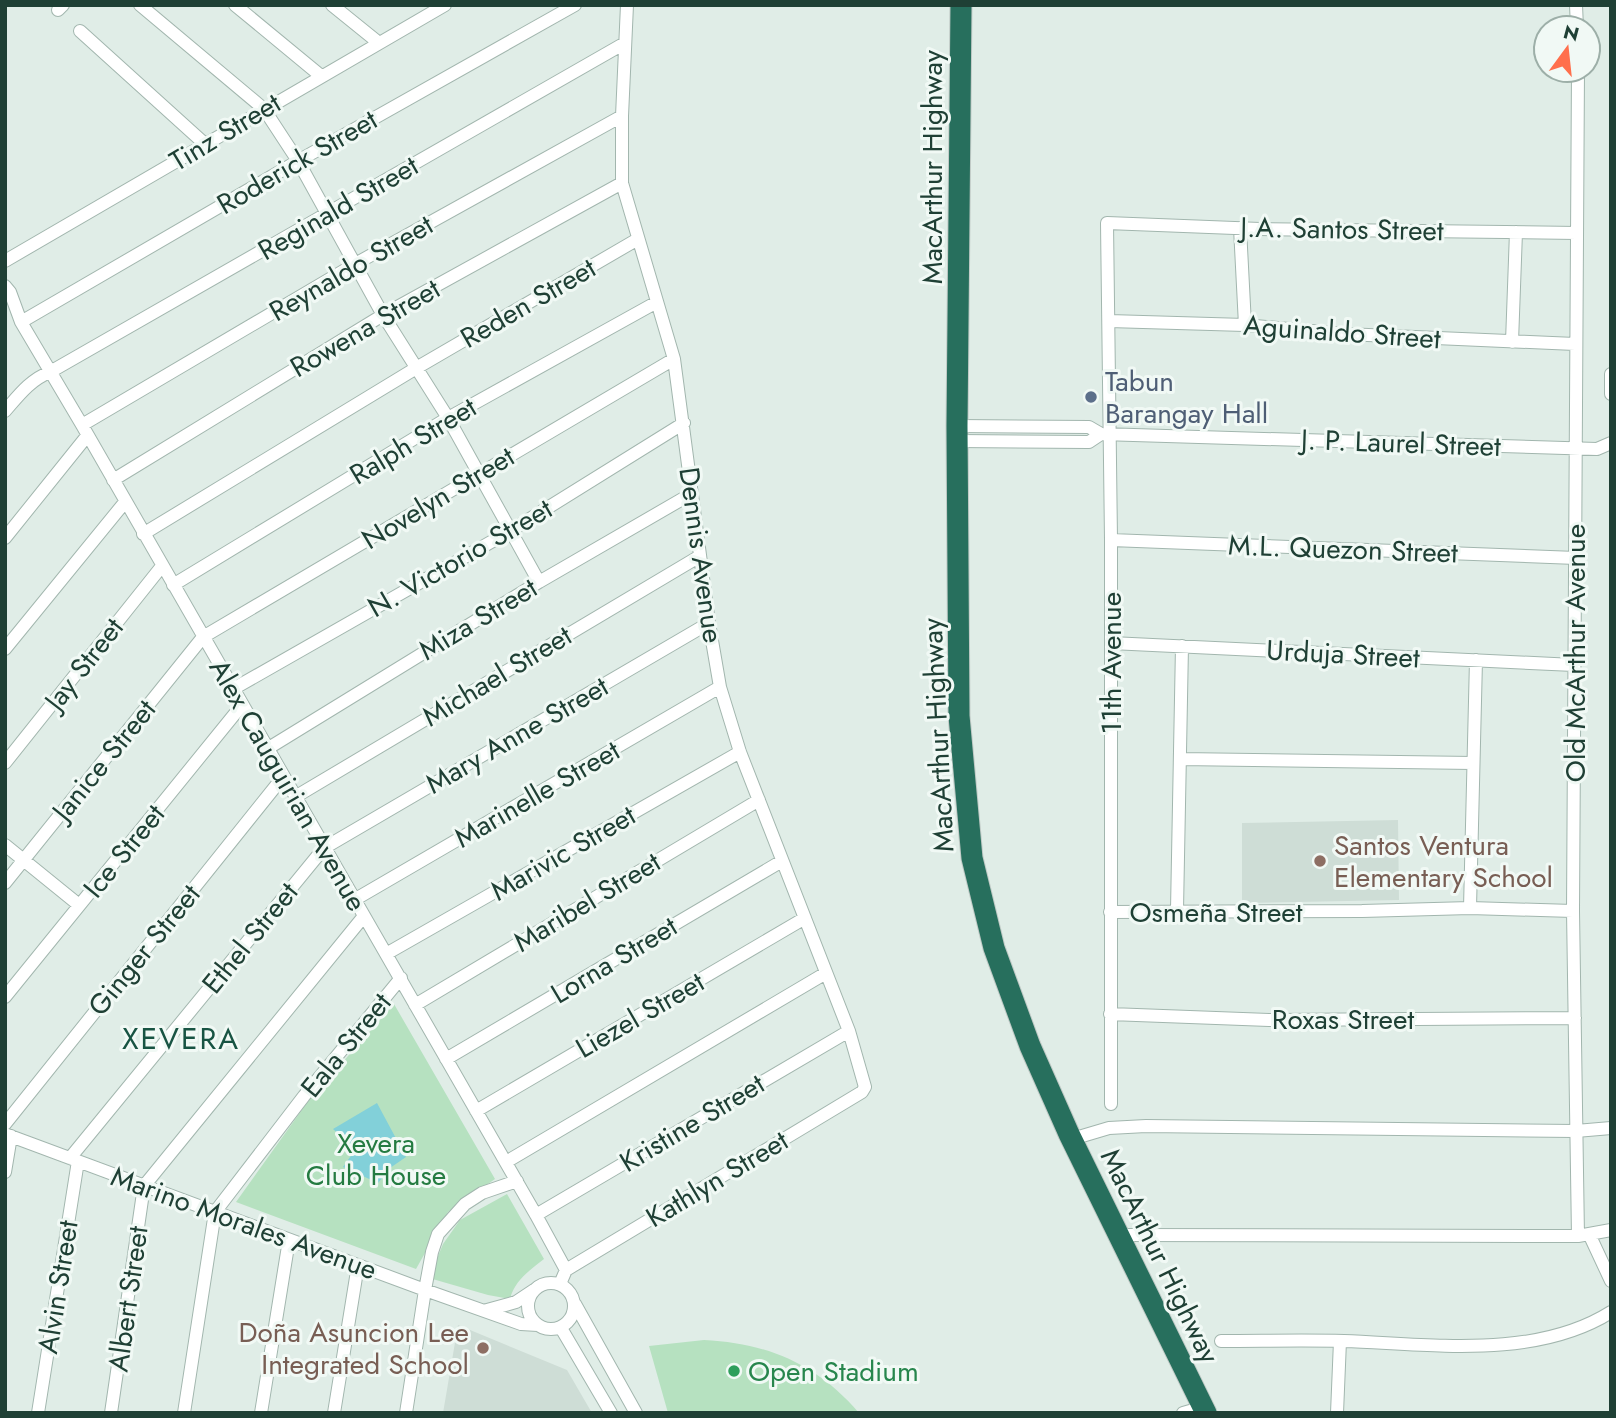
<svg xmlns="http://www.w3.org/2000/svg" width="1616" height="1418" viewBox="0 0 1616 1418" font-family="Jost,sans-serif">
  <style>
    .built { fill: #ceddd6 }
    .green { fill: #b6e1c0 }
    .water { fill: #82d0d9 }
    .lines { fill: none; stroke-linecap: round; stroke-linejoin: round }
    .street-casing { stroke: #a2b6ae; stroke-width: 14 }
    .highway-casing { stroke: #c0cac6; stroke-width: 23 }
    .street { stroke: #fff; stroke-width: 12 }
    .highway { stroke: #276f5d; stroke-width: 21 }
    .service-dot { fill: #5c6f8a; stroke: #f1f9f5; stroke-width: 2.5 }
    .education-dot { fill: #8d6e63; stroke: #f1f9f5; stroke-width: 2.5 }
    .leisure-dot { fill: #2e9e5b; stroke: #f1f9f5; stroke-width: 2.5 }
    .labels { text-anchor: middle; dominant-baseline: central; stroke-width: 6; stroke-linejoin: round; paint-order: stroke }
    .street-label { font-size: 28px; fill: #1f4035; stroke: #f1f9f5 }
    .service-label { font-size: 28px; fill: #4e5e75; stroke: #f1f9f5; text-anchor: start }
    .education-label { font-size: 28px; fill: #785e54; stroke: #f1f9f5; text-anchor: start }
    .park-label { font-size: 28px; fill: #247b41; stroke: #f1f9f5 }
    .leisure-label { font-size: 28px; fill: #27864d; stroke: #f1f9f5; text-anchor: start }
    .neighbourhood-label { font-size: 30px; letter-spacing: 2px; fill: #185443; stroke: #f1f9f5 }
  </style>
  <rect width="100%" height="100%" fill="#e0ede7"/>
  <path class="built" d="M1398 820 1399 900 1242 903V823Z
    M458 1325 567 1370 592 1413H443Z"/>
  <path class="green" d="M394 1004 495 1179 448 1212 416 1269 236 1202 309 1100Z
    M507 1194 544 1259C529 1271 515 1280 510 1299L488 1295 429 1278 443 1244 460 1220Z
    M704 1340C767 1343 817 1364 859 1413H668L649 1346Z"/>
  <path class="water" d="M377 1103 406 1157 390 1168 378 1183 343 1167 355 1150 333 1129Z"/>
  <g class="lines">
    <g class="street-casing">
      <path id="street" d="M140 5 264 109 298 161 383 315 448 418 539 582
        M235 5 321 76
        M332 5 379 43
        M1576 5 1577 28
        M58 10 63 5
        M80 31 206 145
        M1240 228 1245 325
        M5 261 445 5
        M5 286 10 292 21 322 82 425 536 1215 566 1270 560 1284
        M1109 321 1245 325 1345 334 1575 344
        M21 322 298 161 575 5
        M1512 342 1516 232
        M1611 374V394
        M5 411C19 395 30 380 50 372L625 43
        M82 425 357 263 622 116
        M957 426 1089 427 1101 434 1597 449 1611 443
        M957 441 1089 442 1101 434
        M113 480 383 315 622 183
        M143 534 418 367 638 239
        M5 538 87 436
        M1111 540 1576 558
        M173 585 448 418 657 302
        M1111 643 1574 665
        M5 649 125 502
        M233 689 512 530 684 423
        M267 749 539 582 691 494
        M1180 759 1473 763
        M5 763 162 566
        M295 797 700 556
        M5 845 79 905
        M5 883 203 637 674 359
        M354 900 720 687
        M1470 908 1476 660
        M1177 910 1182 646
        M1110 912 1362 911 1470 908 1573 911
        M386 954 740 752
        M5 997 242 705
        M415 1005 759 800
        M1110 1014 1269 1020 1575 1018
        M446 1059 782 861
        M1111 1104V540L1107 223 1260 229 1577 233
        M476 1111 805 918
        M5 1124 283 777
        M5 1134 425 1290 521 1324 538 1325
        M1072 1139 1109 1128 1146 1126 1576 1131 1611 1128
        M70 1158 324 848 709 623
        M506 1162 826 973
        M5 1172 11 1136
        M536 1215 849 1031
        M1119 1235 1578 1236 1611 1230
        M1578 1236 1573 911 1578 70
        M1590 1236 1611 1281
        M566 1270 862 1092 865 1087 849 1031 740 752 720 687 709 623 674 359 622 183V116L627 5
        M528 1306a23 23 0 1 1 46 0a23 23 0 1 1-46 0Z
        M575 1304 636 1413
        M487 1310 516 1302 534 1290
        M561 1328 611 1413
        M1221 1341C1262 1341 1303 1340 1344 1341 1430 1344 1535 1360 1611 1312
        M38 1413 78 1161
        M111 1413 144 1186 364 916
        M184 1413 215 1212 304 1096 401 978
        M261 1413 289 1240
        M334 1413 358 1265
        M406 1413 425 1290 432 1252 438 1234 465 1204 482 1193 517 1181
        M1183 1413 1204 1407
        M1337 1413 1340 1341"/>
    </g>
    <g class="highway-casing">
      <path id="highway" d="M961 5 957 426 959 716 972 858 994 948 1030 1046 1069 1134 1206 1413"/>
    </g>
    <use href="#street" class="street"/>
    <use href="#highway" class="highway"/>
  </g>
  <circle class="service-dot" cx="1091" cy="397" r="7"/>
  <g class="education-dot">
    <circle cx="1320" cy="861" r="7"/>
    <circle cx="483" cy="1348" r="7"/>
  </g>
  <circle class="leisure-dot" cx="734" cy="1371" r="7"/>
  <g class="labels">
    <g class="street-label">
      <text transform="translate(225 132) rotate(-31)">Tinz Street</text>
      <text transform="translate(297 162) rotate(-30)">Roderick Street</text>
      <text transform="translate(932 167) rotate(-90)">MacArthur Highway</text>
      <text transform="translate(338 208) rotate(-30)">Reginald Street</text>
      <text transform="translate(1342 229) rotate(1)">J.A. Santos Street</text>
      <text transform="translate(351 268) rotate(-30)">Reynaldo Street</text>
      <text transform="translate(528 303) rotate(-30)">Reden Street</text>
      <text transform="translate(365 328) rotate(-30)">Rowena Street</text>
      <text transform="translate(1342 332) rotate(4)">Aguinaldo Street</text>
      <text transform="translate(413 441) rotate(-31)">Ralph Street</text>
      <text transform="translate(1401 443) rotate(2)">J. P. Laurel Street</text>
      <text transform="translate(438 498) rotate(-31)">Novelyn Street</text>
      <text transform="translate(1343 549) rotate(2)">M.L. Quezon Street</text>
      <text transform="translate(701 555) rotate(82)">Dennis Avenue</text>
      <text transform="translate(460 558) rotate(-30)">N. Victorio Street</text>
      <text transform="translate(478 619) rotate(-31)">Miza Street</text>
      <text transform="translate(1575 653) rotate(-90)">Old McArthur Avenue</text>
      <text transform="translate(1343 654) rotate(3)">Urduja Street</text>
      <text transform="translate(1111 663) rotate(-90)">11th Avenue</text>
      <text transform="translate(84 664) rotate(-52)">Jay Street</text>
      <text transform="translate(497 676) rotate(-31)">Michael Street</text>
      <text transform="translate(517 735) rotate(-30)">Mary Anne Street</text>
      <text transform="translate(938 735) rotate(-93)">MacArthur Highway</text>
      <text transform="translate(104 760) rotate(-51)">Janice Street</text>
      <text transform="translate(288 785) rotate(60)">Alex Cauguirian Avenue</text>
      <text transform="translate(537 794) rotate(-30)">Marinelle Street</text>
      <text transform="translate(124 851) rotate(-51)">Ice Street</text>
      <text transform="translate(563 853) rotate(-30)">Marivic Street</text>
      <text transform="translate(587 902) rotate(-31)">Maribel Street</text>
      <text x="1216" y="912">Osmeña Street</text>
      <text transform="translate(250 938) rotate(-51)">Ethel Street</text>
      <text transform="translate(144 950) rotate(-51)">Ginger Street</text>
      <text transform="translate(614 960) rotate(-31)">Lorna Street</text>
      <text transform="translate(640 1015) rotate(-30)">Liezel Street</text>
      <text x="1343" y="1019">Roxas Street</text>
      <text transform="translate(346 1045) rotate(-51)">Eala Street</text>
      <text transform="translate(692 1123) rotate(-31)">Kristine Street</text>
      <text transform="translate(717 1179) rotate(-31)">Kathlyn Street</text>
      <text transform="translate(244 1223) rotate(20)">Marino Morales Avenue</text>
      <text transform="translate(1160 1256) rotate(64)">MacArthur Highway</text>
      <text transform="translate(58 1287) rotate(-81)">Alvin Street</text>
      <text transform="translate(128 1299) rotate(-82)">Albert Street</text>
    </g>
    <g class="service-label">
      <text x="1105" y="381">Tabun<tspan x="1105" dy="32">Barangay Hall</tspan></text>
    </g>
    <g class="education-label">
      <text x="1334" y="845">Santos Ventura<tspan x="1334" dy="32">Elementary School</tspan></text>
      <text x="469" y="1332" text-anchor="end">Doña Asuncion Lee<tspan x="469" dy="32">Integrated School</tspan></text>
    </g>
    <g class="park-label">
      <text x="376" y="1143">Xevera<tspan x="376" dy="32">Club House</tspan></text>
    </g>
    <g class="leisure-label">
      <text x="748" y="1371">Open Stadium</text>
    </g>
    <g class="neighbourhood-label">
      <text x="181" y="1038">XEVERA</text>
    </g>
  </g>
  <rect width="1616" height="1418" fill="none" stroke="#1f4035" stroke-width="14"/>
  <g transform="translate(1567 49) rotate(15)"><circle r="33" fill="#f1f9f5" stroke="#9dafa8" stroke-width="2"/>
  <path d="M0-5L12 26L0 18L-12 26Z" fill="#ff6f4c"/>
  <text y="-10" font-size="19" font-weight="bold" text-anchor="middle" fill="#1f4035">N</text>
  </g>
</svg>
